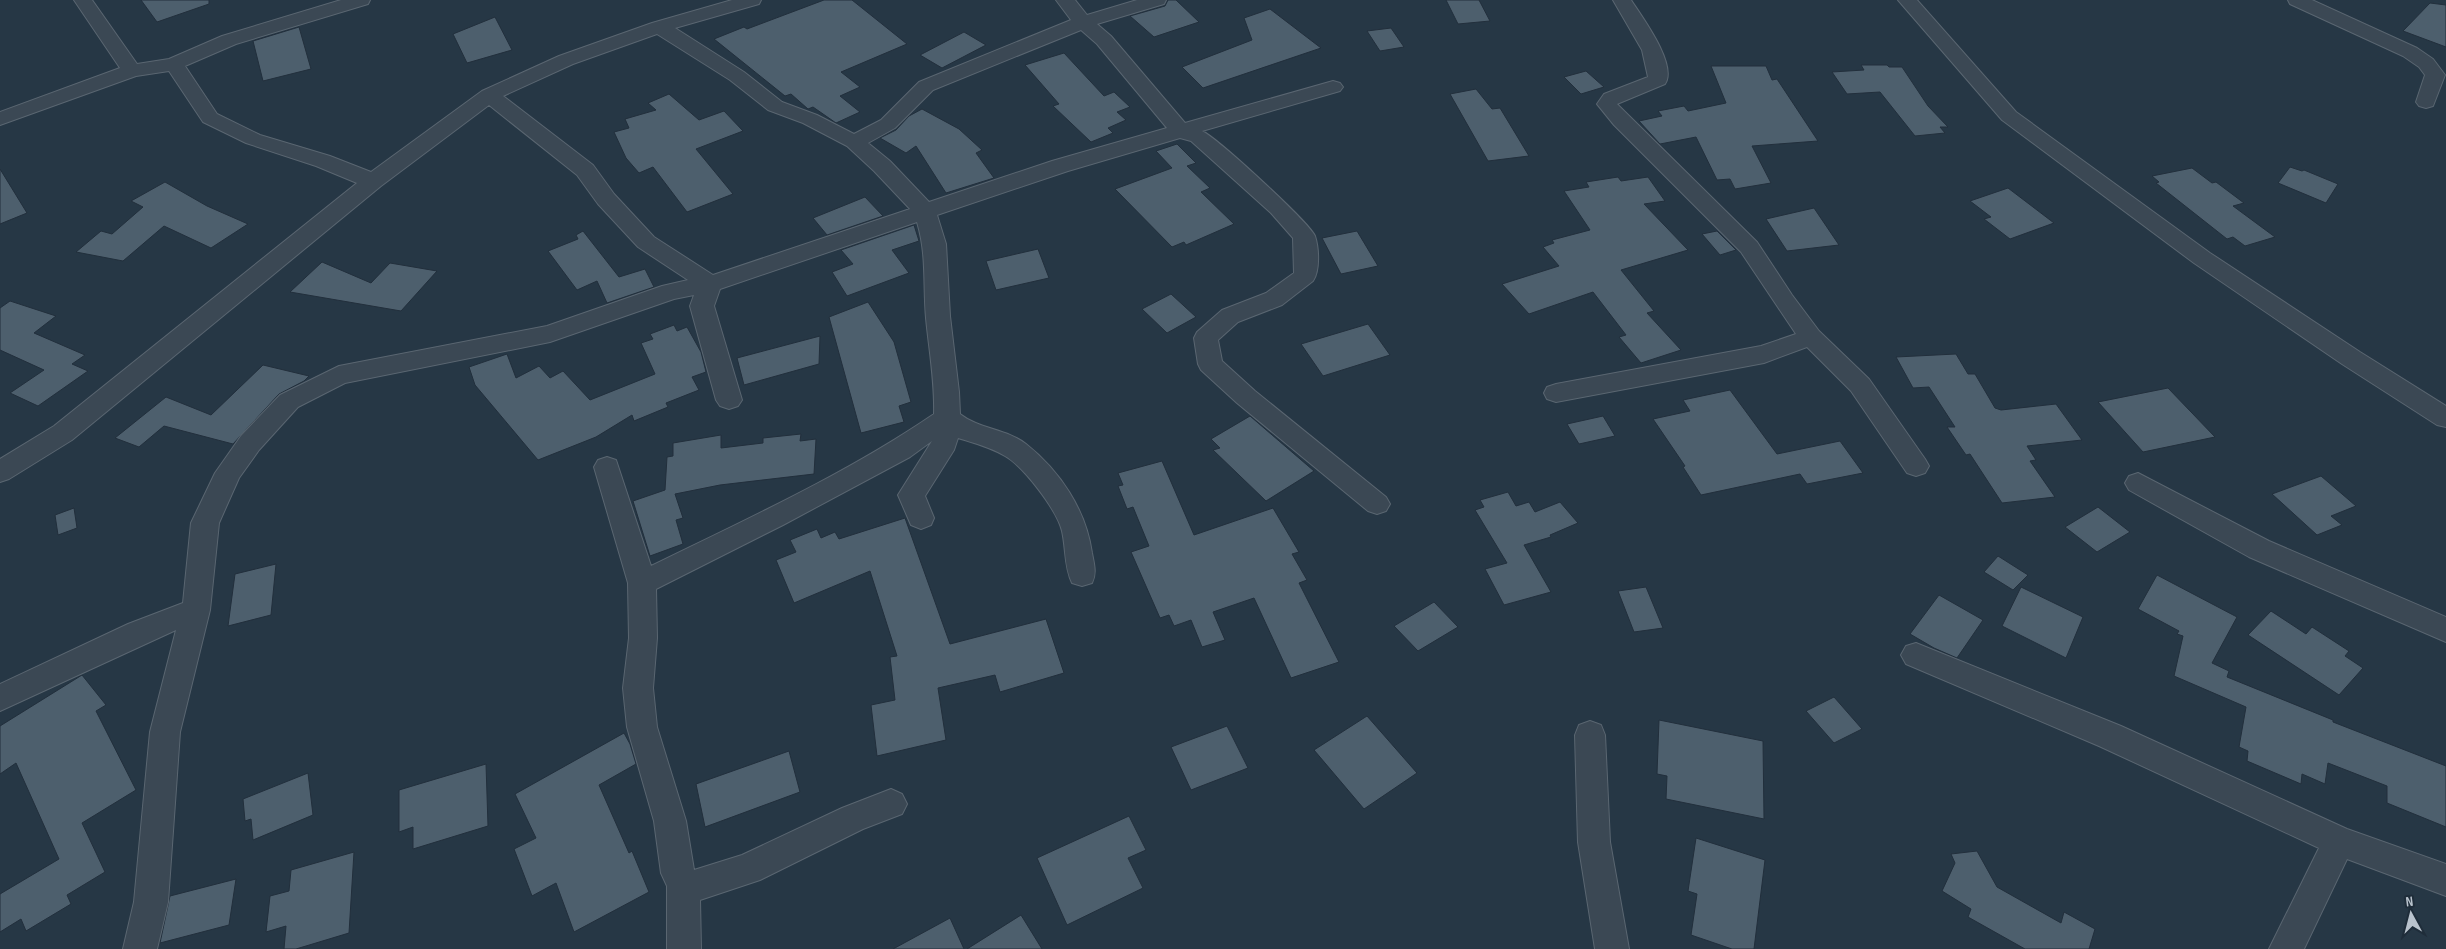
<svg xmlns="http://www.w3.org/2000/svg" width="2446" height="949" viewBox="0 0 2446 949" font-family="'Sofia Sans Condensed',sans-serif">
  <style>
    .building { fill: #4d5f6d; stroke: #222f3c }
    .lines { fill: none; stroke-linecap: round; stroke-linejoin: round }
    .street-casing { stroke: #5a6671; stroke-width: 2 }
    .street { fill: #3b4854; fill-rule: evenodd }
  </style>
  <rect width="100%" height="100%" fill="#263745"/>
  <path class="building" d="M141 0H209V4L157 22Z
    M824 0H852L907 44 841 72 860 87 840 96 860 112 836 123 813 107 808 109 791 94 785 96 714 39 744 27 747 29Z
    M1168 0H1176L1199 22 1154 37 1130 16 1165 6Z
    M1446 0H1479L1490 21 1458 24Z
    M2430 3 2446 5V47L2403 31Z
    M1270 9 1321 48 1203 88 1182 67 1252 40 1244 18Z
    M495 17 512 50 467 63 453 34Z
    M299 27 311 69 263 81 253 41Z
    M1391 28 1404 47 1380 51 1367 31Z
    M964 32 986 45 942 68 920 55Z
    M1064 53 1104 96 1114 92 1130 107 1117 112 1126 120 1108 128 1113 133 1091 142 1053 106 1059 104 1025 65Z
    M1861 65H1887L1889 67H1902L1928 106 1948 127H1940L1945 133 1915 136 1880 92 1847 94 1832 72 1864 70Z
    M1711 66H1766L1772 80 1777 79 1818 141 1752 146 1771 183 1735 189 1730 179 1717 180 1696 137 1660 144 1639 121 1662 116 1658 111 1684 106 1688 111 1726 103Z
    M1586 71 1604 87 1581 94 1564 77Z
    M1476 89 1492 109 1500 108 1529 156 1488 161 1450 94Z
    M669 94 699 120 724 111 743 131 696 149 733 194 687 212 653 167 639 173 626 158 614 132 629 128 625 119 656 110 648 103Z
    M922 109 959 129 982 150 976 153 994 178 946 193 916 146 906 153 880 138 896 130 909 116Z
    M1177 144 1196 163 1187 166 1210 188 1201 192 1234 224 1186 245 1184 242 1172 247 1115 189 1172 168 1156 151Z
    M2290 167 2302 171 2304 170 2338 184 2326 203 2278 183Z
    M2192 168 2212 183 2216 182 2244 203 2233 206 2275 237 2245 246 2233 237 2227 239 2156 183 2159 182 2152 176Z
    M0 169 27 213 0 224Z
    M1618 177 1621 181 1648 177 1665 201 1644 204 1688 250 1621 270 1654 311 1647 313 1681 350 1641 363 1619 337 1626 335 1593 292 1529 314 1502 284 1559 266 1543 247 1554 243 1552 240 1590 230 1564 191 1589 187 1586 182Z
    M165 182 207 206 248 224 211 248 164 226 123 261 76 252 101 231 112 234 143 207 131 201Z
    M2008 188 2054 223 2010 239 1984 219 1991 217 1970 201Z
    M865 197 883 216 827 235 813 218Z
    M1814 208 1839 245 1787 251 1766 219Z
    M914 225 919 241 892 250 909 273 847 296 832 272 853 264 841 250Z
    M583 231 619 277 645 269 654 287 607 303 597 281 577 290 548 251 578 239 576 235Z
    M1357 231 1378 266 1341 274 1322 238Z
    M1717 231 1736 250 1720 255 1702 234Z
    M1038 249 1049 278 996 290 986 261Z
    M322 262 371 283 390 263 437 271 401 311 290 292Z
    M1171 294 1196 317 1167 333 1142 309Z
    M10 301 56 316 34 333 85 355 72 364 88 371 38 406 10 393 44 370 0 350V308Z
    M868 302 894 342 911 402 899 406 904 422 861 433 829 317Z
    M1368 324 1390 355 1323 376 1301 344Z
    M674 325 677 331 687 327 701 352 706 372 692 377 699 390 666 403 668 407 634 421 632 415 596 437 538 460 475 385 469 367 507 354 516 378 539 366 550 378 563 371 590 400 655 374 641 343 653 339 650 334Z
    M820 336 819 364 744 385 737 358Z
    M1956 354 1968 374H1975L1995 408 2001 410 2056 404 2082 440 2027 446 2036 460 2030 461 2055 497 2002 503 1970 454 1966 455 1947 427H1955L1929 387 1913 388 1896 357Z
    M263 365 309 376 304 381 279 394 233 444 164 426 139 447 115 438 166 397 211 415Z
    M2168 388 2215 437 2143 452 2098 402Z
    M1730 390 1777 454 1840 441 1863 473 1807 484 1800 474 1701 495 1683 467 1685 466 1653 419 1690 411 1683 400Z
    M1250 416 1314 471 1266 501 1213 450 1220 448 1211 439Z
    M1603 416 1615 436 1579 444 1567 424Z
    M801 434 800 441 816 439 814 474 720 485 675 494 683 518 676 520 683 544 650 556 633 501 665 490 667 457 673 456V443L721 435V448L763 443V438Z
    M1162 461 1194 535 1273 508 1299 552 1292 554 1307 580 1299 583 1339 662 1291 678 1254 598 1213 612 1225 640 1202 647 1191 620 1174 626 1169 615 1160 618 1131 552 1149 546 1133 507 1127 509 1118 486 1123 485 1118 473Z
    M2321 476 2356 506 2331 516 2342 525 2317 535 2272 494Z
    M1508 492 1516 506 1529 502 1535 512 1560 502 1578 523 1550 535 1551 537 1524 545 1551 592 1504 605 1485 569 1507 563 1475 510 1484 507 1480 500Z
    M2098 507 2130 532 2097 552 2065 527Z
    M74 508 77 528 58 535 55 515Z
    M905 518 950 644 1046 619 1064 673 1000 692 995 675 938 688 946 740 877 756 871 705 895 700 890 657 897 656 870 571 794 603 776 560 796 552 790 540 817 529 821 538 835 532 839 539Z
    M1998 556 2028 575 2013 590 1984 572Z
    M276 564 271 615 228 626 235 574Z
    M2157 575 2237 617 2212 663 2229 671 2227 677 2333 720V722L2446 766V827L2387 803V786L2328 763 2325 784 2302 774 2301 784 2247 761 2248 751 2239 747 2246 707 2174 676 2183 636 2177 634 2179 631 2138 609Z
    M1646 587 1663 628 1634 632 1618 591Z
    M2021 587 2083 617 2066 658 2002 626Z
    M1939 595 1983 620 1957 658 1934 648 1910 634Z
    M1434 602 1458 627 1418 651 1394 626Z
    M2271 611 2306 634 2312 627 2349 651 2345 656 2363 668 2339 695 2248 635Z
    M82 675 106 705 96 711 136 790 82 823 105 872 67 895 71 904 26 931 21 919 0 932V894L59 859 16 763 0 774V726Z
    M1834 697 1862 729 1834 743 1806 711Z
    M1367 716 1417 773 1364 809 1314 750Z
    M1659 720 1763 741 1764 819 1666 799 1667 776 1657 774Z
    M1227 726 1248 768 1191 790 1171 747Z
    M624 733 630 744 636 764 599 785 629 853 632 851 649 892 574 932 556 883 532 896 514 849 536 838 515 794Z
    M789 751 800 792 705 827 696 784Z
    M486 764 488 826 413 849V827L399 832V790Z
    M308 773 313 815 253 840 251 819 245 821 243 799Z
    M1129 816 1146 850 1128 858 1143 888 1067 925 1037 858Z
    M1696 838 1765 860 1754 949H1732L1691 935 1697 894 1688 891Z
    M1977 851 1997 887 2061 923 2064 912 2095 929 2089 949H2025L1968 917 1971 909 1942 891 1955 863 1951 854Z
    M354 852 349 933 296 949H284L286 926 266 932 270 896 289 891 291 870Z
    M236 879 229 925 160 943 170 896Z
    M1021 915 1042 949H967Z
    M950 918 964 949H893Z"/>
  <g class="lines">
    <g class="street-casing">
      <path id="street" d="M74 0H92L137 64 169 59 222 36 341 0H370L368 4 236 44 185 66 217 114 260 135 330 156 371 172 482 91 559 56 652 23 732 0H761L759 4 675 28 744 72 782 102 817 115 854 134 881 120 919 82 1071 20 1056 0H1075L1087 15 1137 0H1166L1164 4 1097 24 1111 36 1185 123 1333 81 1340 83 1343 87 1340 91 1202 131C1216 137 1309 222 1315 236 1319 248 1320 271 1313 281L1282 305 1238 322 1218 340 1222 361 1255 391 1386 497 1390 504 1386 511 1377 514 1368 511 1237 403 1201 370 1198 364 1194 338 1197 332 1222 310 1266 293 1294 273 1293 238 1271 213 1191 141 1180 138 1068 171 937 215 946 244 950 316 959 392 960 414C979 429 1007 429 1026 444 1060 471 1086 510 1092 553 1094 564 1097 573 1092 583L1082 586 1072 583C1064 567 1066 548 1062 531 1057 510 1023 466 1005 456 990 447 974 443 958 438L954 450 925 496 934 518 931 525 921 529 911 525 898 495 932 441 910 457 783 525 656 589 657 638 653 688 657 727 686 821 694 870 742 855 842 808 891 789 902 794 907 804 902 814 863 829 760 880 700 900 701 949H667V886L661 873 654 821 627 727 623 688 629 638 628 583 594 467 598 460 607 457 616 460 651 566C747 519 846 474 934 414 935 381 929 350 926 318 923 284 927 255 917 222L720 289 714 306 742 400 738 406 729 409 720 406 716 400 690 306 694 295 674 299 550 342 345 383 298 407 259 450 239 478 219 523 210 610 180 732 168 902 157 949H123L134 902 150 732 176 630 0 711V684L128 624 183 603 191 523 215 473 241 436 280 395 339 366 547 326 662 286 688 280 638 247 598 204 577 175 489 105 381 186 72 440 9 479 0 482V459L54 426 357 183 316 166 246 143 203 122 169 71 136 76 0 125V112L120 68ZM1081 30 1097 44 1167 128 1052 161 929 202 890 161 868 143 895 128 933 90ZM657 34 730 80 768 110 803 123 847 146 874 171 910 209 713 275 654 237 614 194 593 165 503 96 573 64Z
        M1613 0H1631C1642 17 1678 65 1665 84L1617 104 1757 242 1792 295 1819 331 1869 379 1925 459 1929 466 1925 473 1916 476 1907 473 1851 391 1807 347 1764 363 1556 402 1547 399 1544 393 1547 387 1556 384 1761 346 1796 334 1741 252 1614 125 1597 104 1604 94 1648 77 1642 50Z
        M1898 0H1917L2016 112 2210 253 2360 352 2446 406V427L2437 425 2342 364 2194 263 2002 120Z
        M2288 0H2312L2417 48 2433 59 2445 75 2433 106 2426 108 2419 106 2416 102 2425 75 2419 67 2403 56 2290 4Z
        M2138 473 2269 541 2446 617V642L2249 557 2129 490 2125 483 2129 476Z
        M1916 643 2121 726 2347 829 2446 864V896L2347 859 2304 949H2269L2319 848 2099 746 1906 664 1901 655 1906 646Z
        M1590 721 1601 725 1605 735 1610 842 1629 949H1595L1578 842 1575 735 1579 725Z"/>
    </g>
    <use href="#street" class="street"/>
  </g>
  <g transform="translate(2411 914) rotate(353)" stroke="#1f2d3a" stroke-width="4" paint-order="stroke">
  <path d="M0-4L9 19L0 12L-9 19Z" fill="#b9c3cd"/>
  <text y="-8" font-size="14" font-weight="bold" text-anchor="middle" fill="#b9c3cd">N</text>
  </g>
</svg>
